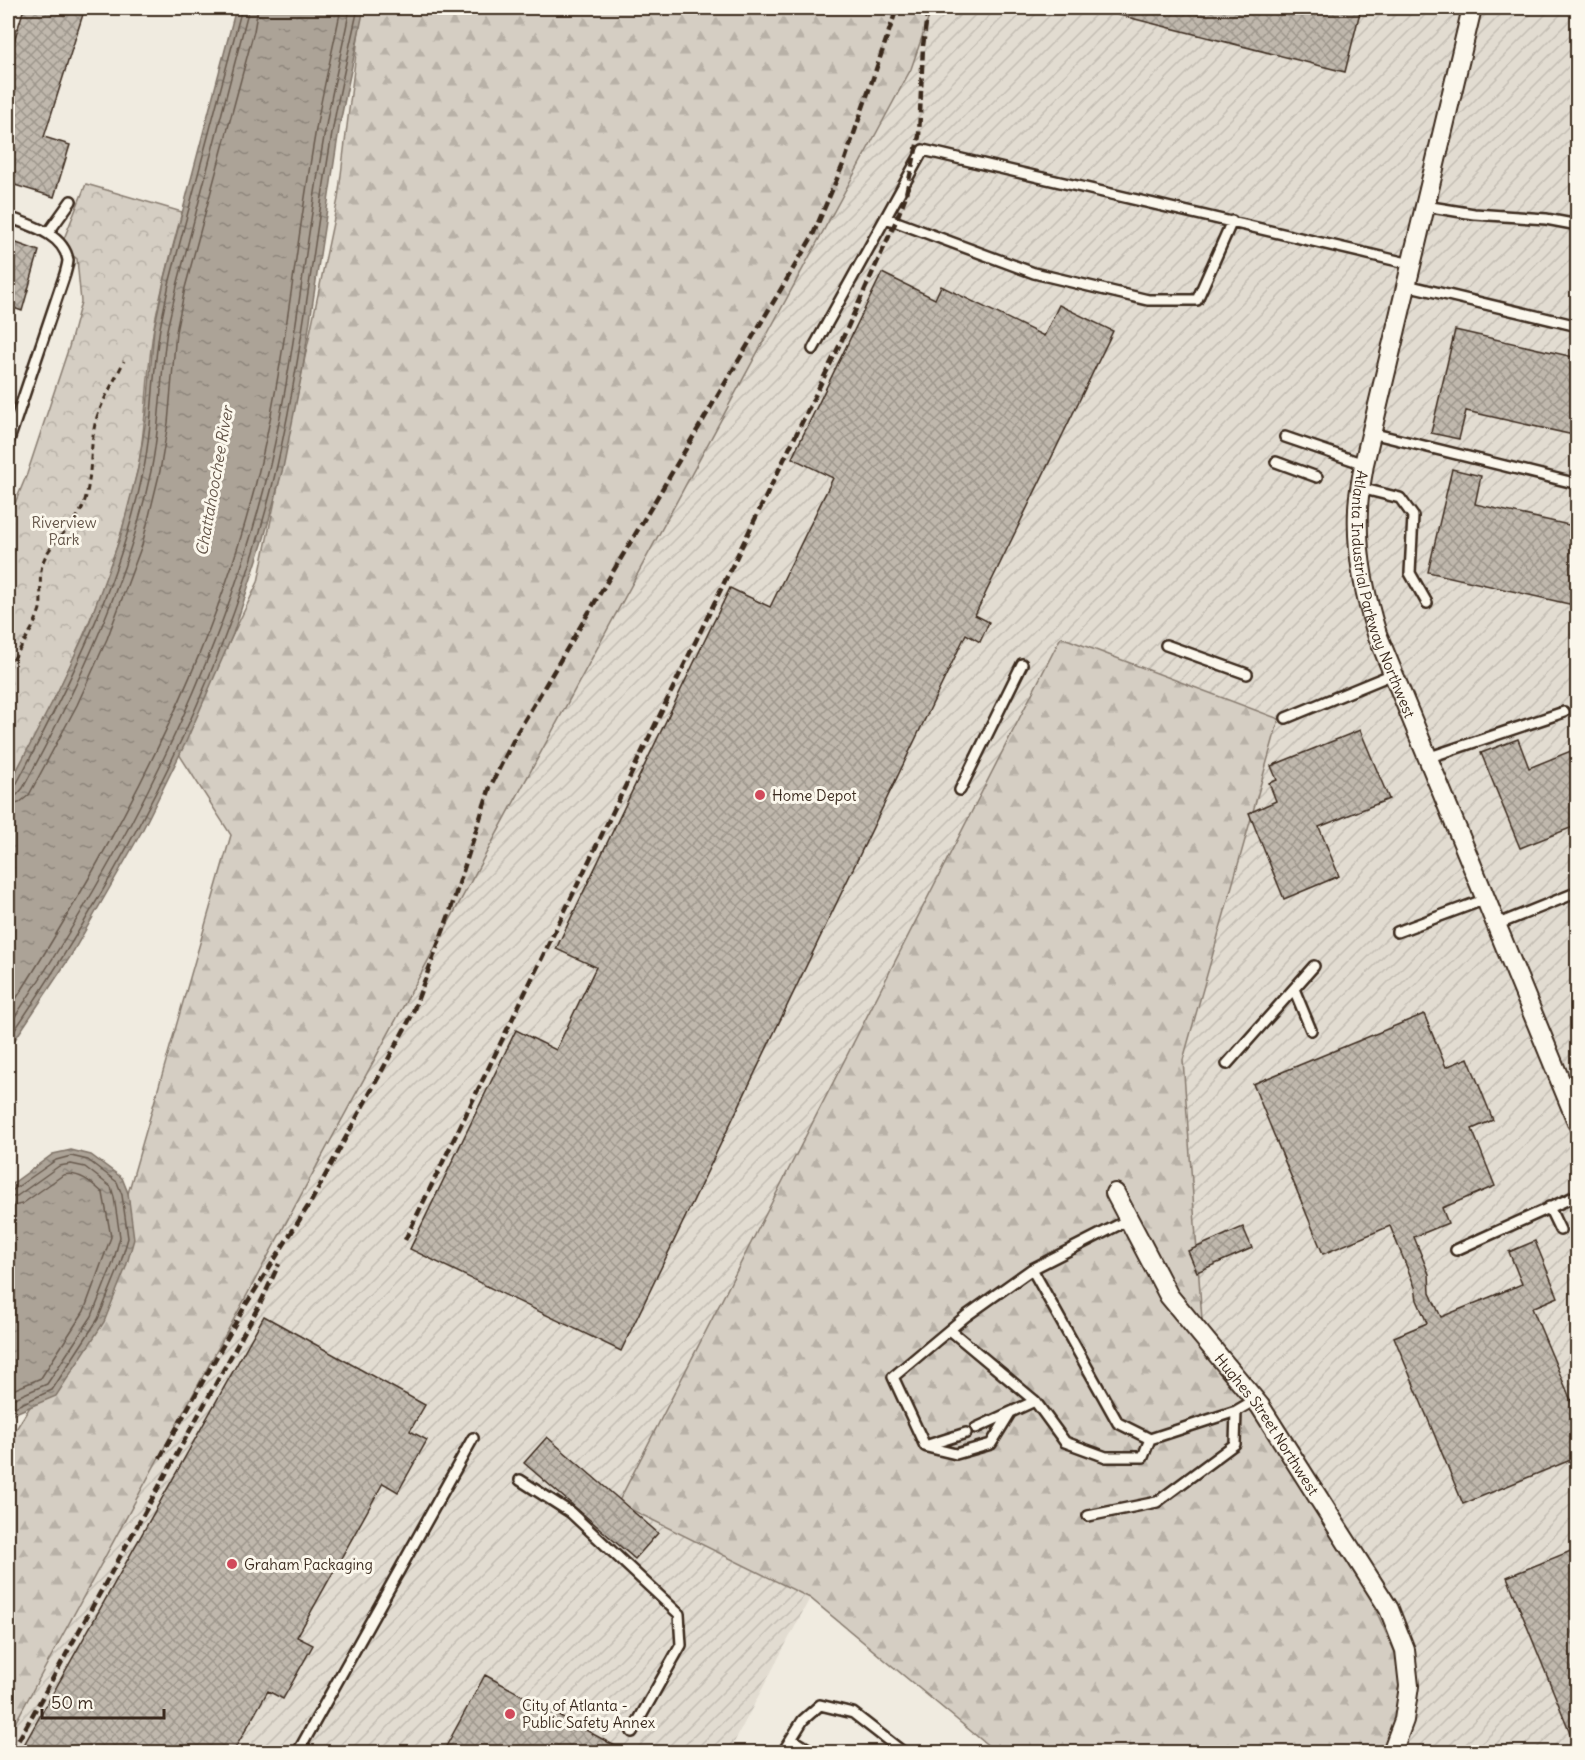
<svg xmlns="http://www.w3.org/2000/svg" width="1585" height="1760" viewBox="0 0 1585 1760" font-family="Delius,sans-serif">
  <style>
    .industrial { fill: url(#industrial-furrows) }
    .forest { fill: url(#forest-firs); stroke: #887c70; stroke-width: 1.5 }
    .park { fill: url(#park-crowns); stroke: #887c70; stroke-width: 1.5 }
    .water { fill: url(#water-ripples); stroke: #7f7367; stroke-width: 1.5 }
    .lines { fill: none; stroke-linecap: round; stroke-linejoin: round }
    .shore { stroke: #685a4e; stroke-width: 1.5 }
    .building { fill: url(#building-cross-hatch); stroke: #3b2a1e; stroke-width: 1.5 }
    .service-casing { stroke: #3b2a1e; stroke-width: 14 }
    .minor-casing { stroke: #3b2a1e; stroke-width: 22 }
    .path { stroke: #3b2a1e; stroke-width: 3; stroke-dasharray: 6 4.5; stroke-linecap: butt }
    .service { stroke: #fbf7ec; stroke-width: 9 }
    .minor { stroke: #fbf7ec; stroke-width: 18 }
    .rail { stroke: #3b2a1e; stroke-width: 4.5; stroke-dasharray: 9 4.5; stroke-linecap: butt }
    .poi-dot { fill: #d1495b; stroke: #fbf7ec; stroke-width: 2 }
    .labels { text-anchor: middle; dominant-baseline: central; stroke-width: 6; stroke-linejoin: round; paint-order: stroke }
    .park-label { font-size: 15px; fill: #625347; stroke: #fbf7ec }
    .street-label { font-size: 15px; fill: #3b2a1e; stroke: #fbf7ec }
    .poi-label { font-size: 15px; fill: #3b2a1e; stroke: #fbf7ec; text-anchor: start }
    .water-label { font-size: 16px; font-style: italic; fill: #635448; stroke: #fbf7ec }
  </style>
  <defs>
    <pattern id="industrial-furrows" width="10" height="10" patternUnits="userSpaceOnUse" patternTransform="scale(1.5)"><rect width="10" height="10" fill="#e2dcd1"/><path d="M-1 1l2-2M0 10L10 0M9 11l2-2" fill="none" stroke="#c3bdb3"/></pattern>
    <pattern id="forest-firs" width="22" height="20" patternUnits="userSpaceOnUse" patternTransform="scale(1.5)"><rect width="22" height="20" fill="#d5cec3"/><path d="M5 1l3.5 6h-7zM16 11l3.5 6h-7z" fill="#b8b1a7"/></pattern>
    <pattern id="park-crowns" width="20" height="18" patternUnits="userSpaceOnUse" patternTransform="scale(1.5)"><rect width="20" height="18" fill="#d5cec3"/><path d="M2 6a3 3 0 1 1 6 0M12 15a3 3 0 1 1 6 0" fill="none" stroke="#b8b1a7"/></pattern>
    <pattern id="water-ripples" width="26" height="14" patternUnits="userSpaceOnUse" patternTransform="scale(1.5)"><rect width="26" height="14" fill="#aca397"/><path d="M2 4q2-2 4 0t4 0M15 11q2-2 4 0t4 0" fill="none" stroke="#8d857b"/></pattern>
    <pattern id="building-cross-hatch" width="8" height="8" patternUnits="userSpaceOnUse" patternTransform="scale(1.5)"><rect width="8" height="8" fill="#c0b8ad"/><path d="M0 0l8 8M0 8l8-8" fill="none" stroke="#9d968c"/></pattern>
  </defs>
  <rect width="100%" height="100%" fill="#f0ebe0"/>
  <filter id="ink" filterUnits="userSpaceOnUse"><feTurbulence type="fractalNoise" baseFrequency=".0167" numOctaves="2"/><feDisplacementMap in="SourceGraphic" scale="12" xChannelSelector="R" yChannelSelector="G"/><feConvolveMatrix kernelMatrix="1 2 1 2 8 2 1 2 1" color-interpolation-filters="sRGB"/></filter>
  <g filter="url(#ink)">
    <path class="industrial" d="M932 8H1577V1752H1392L1203 1333 1183 1060 1279 719 618 1503 810 1598 729 1752H8V1736L911 69Z"/>
    <path class="forest" d="M365 8H932L911 69 8 1736V1442L98 1298 231 835 177 751 258 582 338 199 360 21Z
      M1061 637 1279 719 1183 1060 1203 1333 1355 1564 1401 1666 1392 1752H996L810 1598 618 1503Z"/>
    <path class="park" d="M86 184 182 212C172 250 161 289 154 327 146 374 147 421 138 468 119 557 84 642 42 723 31 744 21 767 8 787V520L27 474 69 347 81 302 77 259 61 246Z"/>
    <path class="water" d="M236 8H364L340 123 302 373 283 468 264 538 233 634 185 744 142 831 70 957 8 1050V787L56 695 87 629 120 538 138 468 146 420 154 329 164 282Z
      M71 1150 91 1155 122 1178 128 1193 134 1239 126 1267 104 1322 56 1396 8 1416V1187L53 1154Z"/>
    <g class="lines">
      <path class="shore" d="M8 789 13 788 17 783C70 683 121 581 144 468 153 422 152 375 160 328 163 313 166 299 169 284L242 8
        M8 797 17 795 23 788C78 687 127 584 151 471 161 424 160 377 167 330 170 315 174 300 177 286L249 8
        M8 806 19 803 29 795 77 705 107 639 142 545 160 471 168 423 176 332 185 288 254 31 258 8
        M8 1011C37 968 63 923 89 878 163 748 227 609 261 462 287 349 297 233 318 118 325 81 334 44 341 8
        M8 1027C122 859 223 663 270 465 296 351 306 235 327 120 334 82 343 45 350 8
        M8 1040C126 868 230 671 277 466 303 352 314 236 334 122 341 83 350 45 358 8
        M8 1191 13 1190 56 1160 71 1156 88 1160 117 1182 122 1195 128 1238 120 1265 98 1319 52 1390 8 1410
        M8 1198 17 1196 59 1166 71 1164 85 1167 111 1187 114 1197 120 1237 113 1263 92 1316 47 1384 8 1401
        M8 1207 22 1204 63 1175C79 1171 92 1183 103 1193L111 1237 84 1311 41 1378 8 1392"/>
    </g>
    <path class="building" d="M24 8H85L44 137 70 145 54 197 8 183V61Z
      M1108 8H1361L1345 72 1107 12Z
      M8 240 39 251 22 311 8 306Z
      M882 273 935 299 941 286 1044 336 1059 305 1113 331 975 615 989 622 980 642 966 634 621 1351 410 1249 516 1030 556 1050 596 967 556 949 730 588 770 607 833 478 792 458Z
      M1455 330 1578 358V436L1466 411 1459 439 1431 433Z
      M1452 469 1481 476 1475 504 1578 527V606L1428 572Z
      M1360 730 1389 799 1319 827 1339 876 1284 899 1249 813 1276 801 1269 783 1277 780 1271 766Z
      M1518 739 1529 768 1578 748V825L1520 848 1481 753Z
      M1424 1014 1446 1067 1468 1058 1493 1120 1472 1129 1495 1186 1442 1208 1448 1223 1414 1237 1429 1274 1430 1293 1441 1317 1522 1284 1509 1252 1535 1241 1558 1297 1532 1308 1578 1417V1457L1463 1504 1394 1337 1427 1323 1417 1300 1415 1287 1390 1226 1323 1254 1253 1084Z
      M1243 1227 1252 1248 1197 1272 1188 1251Z
      M264 1316 425 1405 410 1431 427 1440 398 1492 383 1483 297 1637 313 1645 283 1699 268 1691 233 1752H20Z
      M547 1437 658 1533 635 1559 524 1463Z
      M1578 1548V1749L1577 1750 1507 1577Z
      M485 1675 626 1752H443Z"/>
    <g class="lines">
      <g class="service-casing">
        <path id="service" d="M1425 206 1474 214 1546 219 1578 225
          M8 217C29 225 63 233 68 260 68 264 66 270 65 274L8 443
          M886 218 1034 273 1148 300H1197L1232 221
          M48 233 71 201
          M1406 285 1578 326
          M813 349 923 150 1411 264
          M1371 433 1578 484
          M1285 437 1364 464
          M1276 462 1317 477
          M1360 488 1400 498 1413 516 1410 573 1427 603
          M1166 645 1247 674
          M1286 718 1393 674
          M1427 758 1564 712
          M960 790 1022 664
          M1496 925 1578 892
          M1397 932 1486 899
          M1294 989 1311 1030
          M1227 1064 1314 966
          M1549 1207 1560 1230
          M1456 1250 1578 1195
          M1032 1269 1118 1423 1150 1439
          M950 1330 1035 1401
          M976 1428 1035 1401 1065 1442 1106 1457H1143L1150 1439 1236 1411 1255 1400
          M966 1433 925 1446 893 1377 966 1316 1032 1269 1130 1219
          M927 1447 956 1454 991 1444 1010 1413
          M520 1480 570 1512 679 1614 681 1645 632 1732
          M1088 1516 1157 1502 1235 1444 1236 1411
          M792 1739 813 1752
          M298 1752 473 1438
          M783 1752 803 1720 820 1705 853 1713 903 1752"/>
      </g>
      <g class="minor-casing">
        <g id="minor">
          <path id="s1" d="M1472 8 1364 464C1362 479 1358 495 1358 510 1356 553 1364 593 1377 634L1578 1124"/>
          <path id="s2" d="M1115 1193 1169 1296 1260 1406 1389 1609 1405 1650 1409 1686 1404 1720 1392 1752"/>
        </g>
      </g>
      <path class="path" d="M8 40 16 8
        M8 669C17 652 33 631 39 612 44 599 37 579 43 562 51 540 74 528 83 506 93 479 89 452 95 424 99 406 115 380 124 361"/>
      <use href="#service" class="service"/>
      <use href="#minor" class="minor"/>
      <path class="rail" d="M405 1240 840 344 896 221 905 198 919 136 923 46 928 8
        M160 1458 245 1306 312 1200 411 1017 449 915 490 787 517 733 812 237 845 160 897 8
        M12 1752 261 1302 279 1264"/>
    </g>
  </g>
  <g class="poi-dot">
    <circle cx="760" cy="795" r="6"/>
    <circle cx="232" cy="1564" r="6"/>
    <circle cx="510" cy="1714" r="6"/>
  </g>
  <g class="labels">
    <g class="park-label">
      <text x="64" y="522">Riverview<tspan x="64" dy="17">Park</tspan></text>
    </g>
    <g class="street-label">
      <text stroke="none"><textPath href="#s1" startOffset="603">Atlanta Industrial Parkway Northwest</textPath></text>
      <text stroke="none"><textPath href="#s2" startOffset="278">Hughes Street Northwest</textPath></text>
    </g>
    <g class="poi-label">
      <text x="772" y="795">Home Depot</text>
      <text x="244" y="1564">Graham Packaging</text>
      <text x="522" y="1705">City of Atlanta -<tspan x="522" dy="17">Public Safety Annex</tspan></text>
    </g>
    <g class="water-label">
      <text transform="translate(214 481) rotate(-80)">Chattahoochee River</text>
    </g>
  </g>
  <rect width="1585" height="1760" fill="none" stroke="#fbf7ec" stroke-width="30"/>
  <rect x="15" y="15" width="1555" height="1730" fill="none" stroke="#3b2a1e" stroke-width="2" filter="url(#ink)"/>
  <path d="M42 1709v9h122v-9" fill="none" stroke="#3b2a1e" stroke-width="3"/>
  <text x="51" y="1709" font-size="18" fill="#3b2a1e" stroke="#fbf7ec" stroke-width="4.5" paint-order="stroke">50 m</text>
</svg>
